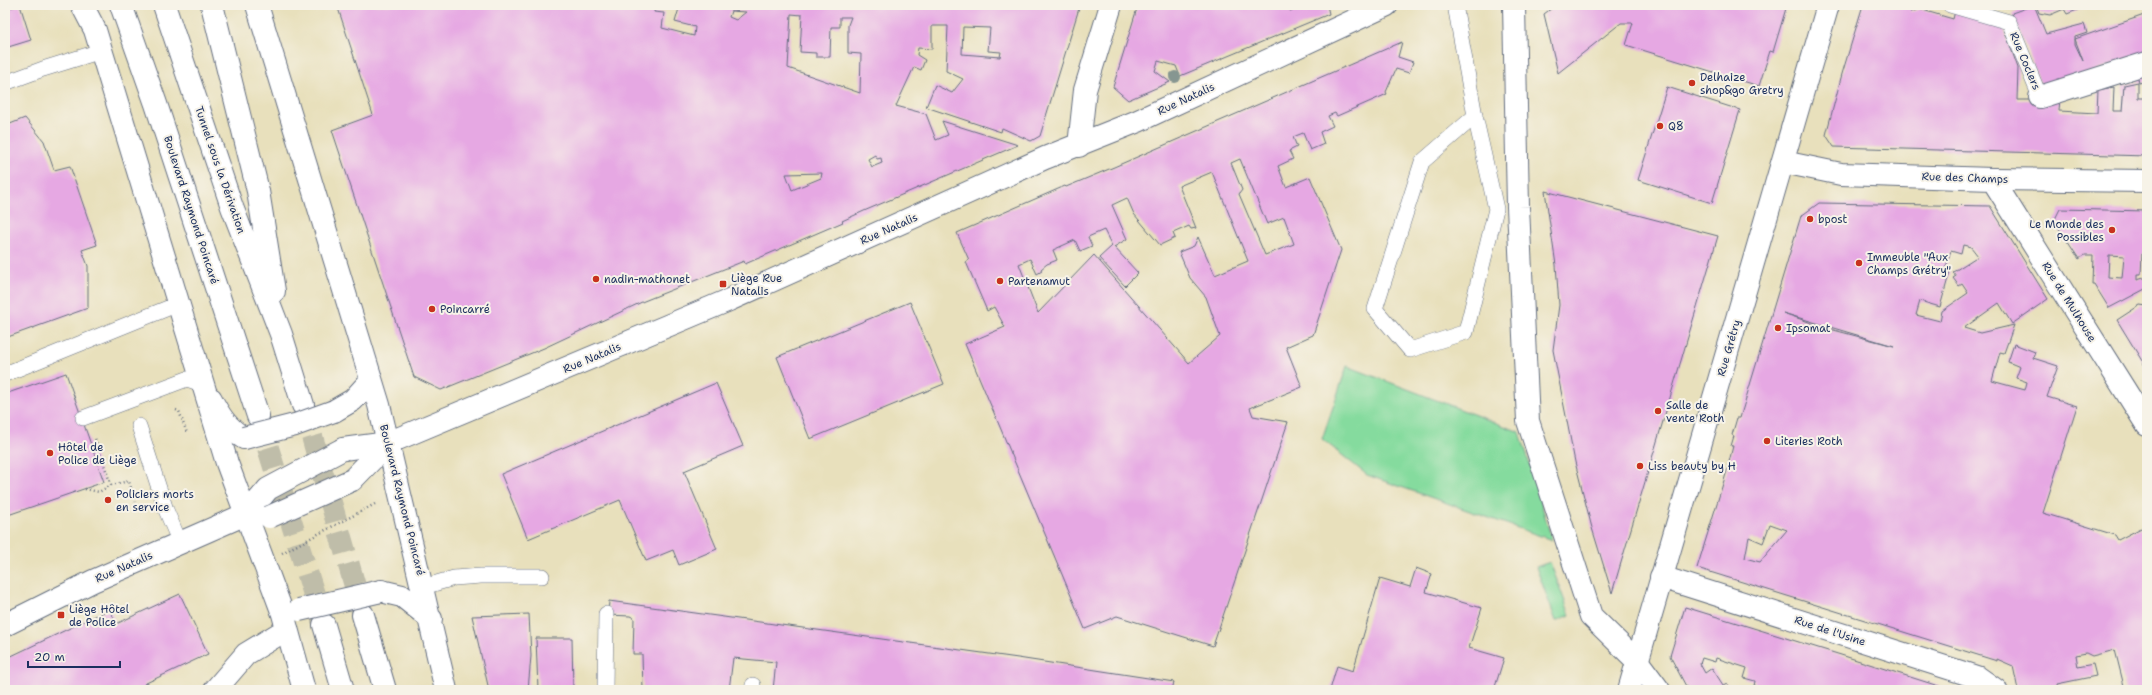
<svg xmlns="http://www.w3.org/2000/svg" width="2152" height="695" viewBox="0 0 2152 695" font-family="'Shantell Sans',sans-serif">
  <style>
    .green { fill: #85db9e; stroke: #50857e }
    .building { fill: #e6a8e3; fill-rule: evenodd }
    .lines { fill: none; stroke-linecap: round; stroke-linejoin: round }
    .primary-tunnel { stroke: #bfbda9; stroke-width: 22; stroke-dasharray: 22 11; stroke-linecap: butt }
    .service-casing { stroke: #636d7f; stroke-width: 16 }
    .pedestrian-casing { stroke: #636d7f; stroke-width: 24 }
    .minor-casing { stroke: #636d7f; stroke-width: 24 }
    .tertiary-casing { stroke: #636d7f; stroke-width: 24 }
    .primary-casing { stroke: #636d7f; stroke-width: 24 }
    .path { stroke: #636d7f; stroke-width: 2.5; stroke-dasharray: 1 3; stroke-linecap: butt }
    .service { stroke: #fff; stroke-width: 15 }
    .pedestrian { stroke: #fff; stroke-width: 22 }
    .minor { stroke: #fff; stroke-width: 22 }
    .tertiary { stroke: #fff; stroke-width: 22 }
    .primary { stroke: #fff; stroke-width: 22 }
    .minor-bridge-casing { stroke: #636d7f; stroke-width: 24; stroke-linecap: butt }
    .path-bridge { stroke: #636d7f; stroke-width: 2.5; stroke-dasharray: 1 3; stroke-linecap: butt }
    .minor-bridge { stroke: #fff; stroke-width: 22 }
    .tree { fill: #869691 }
    .poi-dot { fill: #c8321e; stroke: #f7f3e8; stroke-width: 1.5 }
    .labels { text-anchor: middle; dominant-baseline: central; stroke-width: 4; stroke-linejoin: round; paint-order: stroke }
    .street-label { font-size: 11px; fill: #1b2f5e; stroke: #f7f3e8 }
    .poi-label { font-size: 11px; fill: #1b2f5e; stroke: #f7f3e8; text-anchor: start }
  </style>
  <rect width="100%" height="100%" fill="#f7f3e8"/>
  <filter id="ink" filterUnits="userSpaceOnUse"><feTurbulence type="fractalNoise" baseFrequency=".025" numOctaves="2"/><feDisplacementMap in="SourceGraphic" scale="8" xChannelSelector="R" yChannelSelector="G"/><feConvolveMatrix kernelMatrix="1 2 1 2 8 2 1 2 1" color-interpolation-filters="sRGB"/></filter>
  <filter id="wash" filterUnits="userSpaceOnUse"><feTurbulence type="fractalNoise" baseFrequency=".012" numOctaves="4" result="noise"/><feDisplacementMap in="SourceGraphic" scale="16" xChannelSelector="R" yChannelSelector="G"/><feGaussianBlur stdDeviation="0.9" result="paint"/><feColorMatrix in="noise" values="0 0 0 0 0 0 0 0 0 0 0 0 0 0 0 0 0 1.4 0 .05"/><feComposite in="paint" operator="in"/></filter>
  <g filter="url(#wash)">
    <rect width="100%" height="100%" fill="#e8e0bc"/>
    <path class="green" d="M1347 366 1520 432 1552 540 1367 475 1322 439Z
      M1550 562 1570 615 1556 621 1536 567Z"/>
    <g id="blocks">
      <path class="building" d="M20 5 31 40 5 48V9Z
        M337 5H655L654 12 664 13 662 28 694 36 695 27 675 22 680 5H1080L1040 136 1031 141 1002 128 1001 132 926 107 935 85 952 93 963 79 946 71 948 26H932V49L918 48 917 55 925 60 921 70 914 67 896 106 926 114 936 140 948 135 942 121 1018 145 864 211 842 221 843 222 745 264 744 261 644 301 544 348 441 390 414 377 332 130 373 115ZM731 11 746 12 736 20 729 17ZM791 14 802 15 800 52 816 53V57H830L831 27H840V17H851L848 25V53L861 54 860 93 788 68ZM963 27 990 28 988 51 1001 52 1000 57 962 54ZM875 155 877 159 881 158 882 163 872 167 868 159ZM822 173 821 178 792 190 786 174Z
        M1138 5H1245V8L1290 5V11L1303 5H1327L1329 14 1180 76 1176 66 1158 61 1155 71 1170 82 1128 100 1113 87Z
        M1556 5H1787L1773 52 1770 51 1759 86 1626 45 1633 23H1621L1558 73 1544 14Z
        M1863 5H1913L1911 12 1919 9 1953 19 1955 11 2003 26 2018 68 2017 100H2045L2060 98 2059 111 2097 113 2098 90 2114 87 2113 111H2122L2124 85 2138 82V98H2147V156L1834 147 1826 135 1842 74Z
        M2034 5 2046 34 2084 24 2087 33 2075 37V44L2083 61 2075 39 2147 14V52L2043 90 2012 13Z
        M2036 5H2090L2067 14 2064 9 2050 15 2039 13Z
        M1402 42 1398 57 1413 62 1409 73 1396 69 1386 92 1387 94 1337 116 1335 113 1328 116 1333 126 1320 132 1324 144 1310 150 1303 133 1293 137 1297 147 1289 151 1293 159 1278 166 1286 187 1310 177 1341 250 1313 335 1286 347 1302 387 1250 408 1253 416 1288 422 1213 646 1117 616 1085 629 965 344 1005 327 994 307 987 311 966 262 969 260 957 233 1065 186 1066 187 1114 167ZM1240 159 1267 224 1284 217 1294 244 1265 255 1239 194 1242 190 1231 163ZM1212 172 1248 261 1215 275 1198 237 1194 246 1179 252 1190 278 1206 297 1220 336 1189 363 1094 255 1038 313 1019 264 1030 259 1037 274 1042 271 1041 269 1047 264 1057 260 1053 250 1075 240 1080 251 1092 246 1088 237 1104 230 1112 246 1099 258 1125 286 1138 273 1114 247 1127 239 1112 205 1127 198 1134 214 1160 245 1175 238 1173 233 1189 226 1191 229 1196 228 1179 186Z
        M2147 70V81L2139 83 2137 73Z
        M1667 87 1740 110 1712 203 1638 180Z
        M25 118 44 141 54 170 70 166 97 245 82 250 88 266V308L5 338V126Z
        M1545 191 1718 236 1612 593 1592 528 1575 462 1553 350 1559 305 1556 265Z
        M1819 203 1990 206 2048 299 2012 324 1999 303 1964 328 1980 333 2014 325 2004 353 2000 352 1992 381 2025 390 2027 382 2016 378 2020 367 2008 362 2014 344 2035 352 2033 358 2058 366 2047 397 2077 406 2043 513 2115 535 2118 540 2147 525V690H2125L2115 650 2092 656 2086 653 2076 655 2078 667 2093 664 2096 676 2057 684 2058 690H2018L2013 666 1997 659V661L1697 568 1726 474 1733 446H1731L1734 436 1732 435 1737 418H1740L1801 216ZM1963 245 1971 247 1978 256 1953 272 1956 276 1953 278 1959 286 1962 284 1968 293 1942 311 1940 321 1916 315 1920 301 1940 307 1950 271 1945 270 1951 251 1961 254ZM1783 313 1894 346 1826 328ZM1770 524 1787 530 1760 562 1745 558 1749 537 1763 543Z
        M2060 209 2147 211V255L2142 254 2141 275H2137V280L2147 277V288L2109 308 2094 284H2092L2093 255H2085L2079 259 2054 221ZM2109 255 2124 256 2122 278 2108 277Z
        M910 302 944 384 810 439 777 357Z
        M2140 305 2147 306V369L2117 320Z
        M66 373 104 482 5 516V394Z
        M716 383 743 446 684 471 717 549 679 565 673 550 646 561 620 500 528 539 501 474Z
        M1416 568 1432 574 1426 592 1482 608 1469 648 1504 658 1494 690H1330L1337 666 1353 671 1380 578 1410 587Z
        M180 594 208 654 144 684 148 690H5V659L110 609 116 624Z
        M609 601 1018 658 1174 682 1172 690H773L776 662 733 658 729 690H643L642 654H633L634 618 630 616 608 615Z
        M1685 607 1841 655 1951 690H1827L1819 688V690H1766L1754 686 1755 681 1744 678 1747 668 1716 658 1715 662 1702 658 1700 664 1705 673 1712 668 1723 685 1727 683 1731 690H1688L1670 656Z
        M529 614 531 656 528 690H489L472 616Z
        M536 638H572L573 690H538Z"/>
    </g>
  </g>
  <g filter="url(#ink)">
    <use href="#blocks" fill-opacity="0" stroke="#636d7f" stroke-width="1"/>
    <g class="lines">
      <path class="primary-tunnel" d="M303 405 363 614
        M258 416 323 623"/>
      <g class="service-casing">
        <path id="service" d="M1455 5 1475 116 1496 209 1466 332 1410 350 1375 309 1422 162 1475 116
          M1950 5 2009 22 2040 97
          M5 83 43 69 101 51
          M5 374 178 304
          M83 418 187 379 204 385
          M139 426 166 510 180 543
          M423 587 454 578 481 576H542
          M605 690 606 614
          M752 690 753 685"/>
      </g>
      <g class="pedestrian-casing">
        <path id="pedestrian" d="M1514 5 1518 207 1528 421 1591 616 1638 662"/>
      </g>
      <g class="minor-casing">
        <path id="minor" d="M257 5 379 405 446 690
          M2040 97 2147 63
          M1079 146 1085 90 1111 5
          M1783 162 1841 174 1992 179 2147 181
          M1992 179 2147 425
          M211 399C219 415 228 429 244 438
          M334 411 353 400 371 380
          M343 449 388 443 729 300 1045 158 1138 121 1387 5
          M352 480 388 443
          M1661 577 1964 673 1979 678 1996 690
          M381 591 402 596 431 619
          M5 625 93 581 246 514 263 495
          M1638 662 1659 690
          M215 690 246 654 287 629"/>
      </g>
      <g class="tertiary-casing">
        <path id="tertiary" d="M1629 690 1828 5"/>
      </g>
      <g class="primary-casing">
        <path id="primary" d="M82 5 95 30 227 463 283 614 304 690
          M121 5 156 104 258 416
          M164 5 232 207 281 334 303 405
          M212 5 258 191 274 291
          M363 615 385 690
          M324 625 343 690"/>
      </g>
      <path class="path" d="M176 410 179 411 187 433
        M111 485 129 481 135 502
        M85 489 99 492 111 485 95 438
        M360 512 375 504"/>
      <use href="#service" class="service"/>
      <use href="#pedestrian" class="pedestrian"/>
      <use href="#minor" class="minor"/>
      <use href="#tertiary" class="tertiary"/>
      <use href="#primary" class="primary"/>
      <g class="minor-bridge-casing">
        <path id="minor-bridge" d="M244 438 295 425 334 411
          M263 495 268 489 343 449
          M269 517 352 480
          M299 610 381 591"/>
      </g>
      <path class="path-bridge" d="M282 553 360 512"/>
      <use href="#minor-bridge" class="minor-bridge"/>
    </g>
    <circle class="tree" cx="1175" cy="77" r="6"/>
  </g>
  <g class="poi-dot">
    <circle cx="1692" cy="83" r="4"/>
    <circle cx="1660" cy="126" r="4"/>
    <circle cx="1810" cy="219" r="4"/>
    <circle cx="2112" cy="230" r="4"/>
    <circle cx="1859" cy="263" r="4"/>
    <circle cx="596" cy="279" r="4"/>
    <circle cx="1000" cy="281" r="4"/>
    <rect x="719" y="280" width="8" height="8" rx="2"/>
    <circle cx="432" cy="309" r="4"/>
    <circle cx="1778" cy="328" r="4"/>
    <circle cx="1658" cy="411" r="4"/>
    <circle cx="1767" cy="441" r="4"/>
    <circle cx="50" cy="453" r="4"/>
    <circle cx="1640" cy="466" r="4"/>
    <circle cx="108" cy="500" r="4"/>
    <rect x="57" y="611" width="8" height="8" rx="2"/>
  </g>
  <g class="labels">
    <g class="street-label">
      <text transform="translate(2025 61) rotate(67)">Rue Coclers</text>
      <text transform="translate(1186 99) rotate(-25)">Rue Natalis</text>
      <text transform="translate(220 170) rotate(71)">Tunnel sous la Dérivation</text>
      <text transform="translate(1965 178) rotate(2)">Rue des Champs</text>
      <text transform="translate(191 210) rotate(72)">Boulevard Raymond Poincaré</text>
      <text transform="translate(889 229) rotate(-24)">Rue Natalis</text>
      <text transform="translate(2069 302) rotate(58)">Rue de Mulhouse</text>
      <text transform="translate(1729 348) rotate(-74)">Rue Grétry</text>
      <text transform="translate(592 358) rotate(-23)">Rue Natalis</text>
      <text transform="translate(402 500) rotate(76)">Boulevard Raymond Poincaré</text>
      <text transform="translate(124 567) rotate(-24)">Rue Natalis</text>
      <text transform="translate(1830 631) rotate(18)">Rue de l'Usine</text>
    </g>
    <g class="poi-label">
      <text x="1700" y="77">Delhaize<tspan x="1700" dy="13">shop&amp;go Gretry</tspan></text>
      <text x="1668" y="126">Q8</text>
      <text x="1818" y="219">bpost</text>
      <text x="2104" y="224" text-anchor="end">Le Monde des<tspan x="2104" dy="13">Possibles</tspan></text>
      <text x="1867" y="257">Immeuble "Aux<tspan x="1867" dy="13">Champs Grétry"</tspan></text>
      <text x="731" y="278">Liège Rue<tspan x="731" dy="13">Natalis</tspan></text>
      <text x="604" y="279">nadin-mathonet</text>
      <text x="1008" y="281">Partenamut</text>
      <text x="440" y="309">Poincarré</text>
      <text x="1786" y="328">Ipsomat</text>
      <text x="1666" y="405">Salle de<tspan x="1666" dy="13">vente Roth</tspan></text>
      <text x="1775" y="441">Literies Roth</text>
      <text x="58" y="447">Hôtel de<tspan x="58" dy="13">Police de Liège</tspan></text>
      <text x="1648" y="466">Liss beauty by H</text>
      <text x="116" y="494">Policiers morts<tspan x="116" dy="13">en service</tspan></text>
      <text x="69" y="609">Liège Hôtel<tspan x="69" dy="13">de Police</tspan></text>
    </g>
  </g>
  <rect width="2152" height="695" fill="none" stroke="#f7f3e8" stroke-width="20"/>
  <path d="M28 661v6h92v-6" fill="none" stroke="#1b2f5e" stroke-width="2"/>
  <text x="34" y="661" font-size="12" fill="#1b2f5e" stroke="#f7f3e8" stroke-width="3" paint-order="stroke">20 m</text>
</svg>
